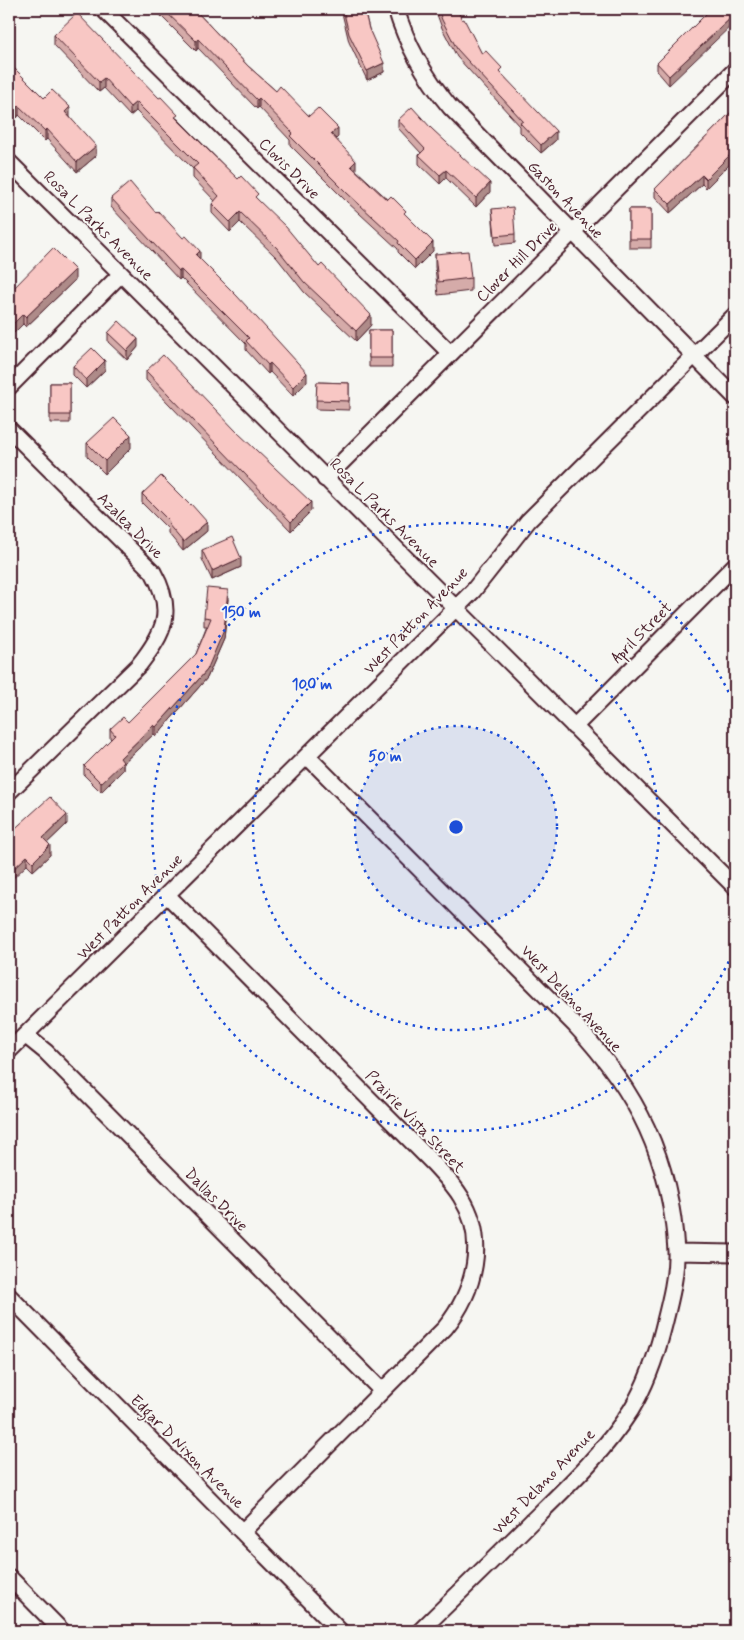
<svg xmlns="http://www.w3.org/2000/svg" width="744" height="1640" viewBox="0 0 744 1640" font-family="Mynerve,sans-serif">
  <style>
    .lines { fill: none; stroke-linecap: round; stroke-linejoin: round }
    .minor-casing { stroke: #4a1f2b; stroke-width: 19 }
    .minor { stroke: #f6f6f2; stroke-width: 15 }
    .wall { fill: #d5aba9; stroke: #4a1f2b }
    .shaded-wall { fill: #ae8b89; stroke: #4a1f2b }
    .building { fill: #f8c7c4; stroke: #4a1f2b }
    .ring { fill: none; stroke: #1d4ed8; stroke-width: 2.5; stroke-dasharray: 2.5 5 }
    .labels { text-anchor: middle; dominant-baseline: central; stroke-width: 4; stroke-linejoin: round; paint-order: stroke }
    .street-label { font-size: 16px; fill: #4a1f2b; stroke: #f6f6f2 }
    .centre { fill: #1d4ed8; stroke: #f6f6f2; stroke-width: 2.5 }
    .ring-label { font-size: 15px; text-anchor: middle; font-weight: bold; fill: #1d4ed8; stroke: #f6f6f2; stroke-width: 4; stroke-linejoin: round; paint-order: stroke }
  </style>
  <rect width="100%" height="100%" fill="#f6f6f2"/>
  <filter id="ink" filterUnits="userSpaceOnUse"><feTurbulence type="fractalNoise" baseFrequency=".02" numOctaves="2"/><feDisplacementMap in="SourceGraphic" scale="10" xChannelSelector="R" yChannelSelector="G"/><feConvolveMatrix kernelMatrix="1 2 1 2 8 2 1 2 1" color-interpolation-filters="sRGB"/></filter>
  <g filter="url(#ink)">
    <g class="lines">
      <g class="minor-casing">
        <path id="minor" d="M103 9 450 353
          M396 9C407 46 425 77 450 107L735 397
          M9 162 735 887
          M9 387 121 274
          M9 429 153 572C175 611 165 632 139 665L9 792
          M325 479 735 70
          M574 727 735 565
          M307 756 575 1025C637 1091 671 1159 676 1251 677 1276 669 1305 663 1329 656 1357 646 1385 631 1410 604 1452 569 1485 533 1520 496 1557 458 1594 420 1631
          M167 895 434 1164C444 1175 454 1185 461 1197 488 1240 475 1291 445 1328L242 1532
          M25 1035 46 1052 382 1391
          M9 1051 455 609 473 591 528 521 735 315
          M676 1252 735 1253
          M9 1296 340 1631
          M9 1577 62 1631"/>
      </g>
      <use href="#minor" class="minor"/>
    </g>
    <path class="wall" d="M154 9H194L248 66 276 91 338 137 336 139 356 170 406 216 433 251 415 269 398 252V249L347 202 290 145V140L259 107 257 109 198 48 196 51Z
      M342 9H364L369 29 384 72 367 80 349 42 342 13Z
      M435 9H457L462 20 482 54 502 74 556 140 541 153 520 132V126L457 57 442 28Z
      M566 9H588V11Z
      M711 9 669 85 657 71V63Z
      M54 35 178 119 258 200 371 325 356 341 304 292 277 258 240 222 230 232 212 213V204L215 201 193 178V169L136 111 130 116 104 88 99 92 54 45Z
      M9 63 44 98 70 117 96 156 77 172 47 139 45 141 19 115 17 118 9 110Z
      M735 108V159L706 188 702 184 670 213 655 197V189Z
      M398 120 431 128 490 192 476 207 446 178 440 184 419 164V155L421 153 398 128Z
      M111 198 156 213 200 259 307 382 293 396 270 372 268 374 246 350V344L181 278 179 280 111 207Z
      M9 201H11V230H9Z
      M492 209 515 234V243L495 245Z
      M629 209H651V248H629Z
      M435 254 471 278V291L438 295 435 267Z
      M75 280 26 327 23 324 9 293Z
      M369 330H392V367H369Z
      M108 333 138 347 127 360 108 342Z
      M73 366 105 370 86 388 73 375Z
      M146 371 311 511 291 531 146 380Z
      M317 382 349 383V410L316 409Z
      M50 383H70V423H50Z
      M87 443 131 448 105 474 87 456Z
      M142 494 207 531 183 551 168 533V529L142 503Z
      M202 550 241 567 212 580 202 559Z
      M228 599 224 639 207 678 156 736 154 734 123 763V770L101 792 84 775V766L111 739 110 738V729L128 722 196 654 207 626H204V617Z
      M67 824 47 843 50 855 33 871 27 865 9 834Z"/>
    <path class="shaded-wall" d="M735 14V22L669 85V76Z
      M198 39V48L196 51V41Z
      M384 63V72L367 80V71Z
      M104 78V88L99 92V82Z
      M259 98V107L257 109V100Z
      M136 102V111L130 116V107Z
      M19 106V115L17 118V108Z
      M70 107V117L65 112Z
      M338 128V137L331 144V134Z
      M47 129V139L45 141V131Z
      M556 131V140L541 153V145Z
      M96 146V156L77 172V162Z
      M735 150V159L706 188V179Z
      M356 161V170L351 175V166Z
      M446 170V178L440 184V175Z
      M702 175V184L670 213V204Z
      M490 183V192L476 207V198Z
      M240 212V222L230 232V222Z
      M433 242V251L415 269V260Z
      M200 251V259L196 255Z
      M75 270V280L26 327V317Z
      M181 270V278L179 280V271Z
      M23 314V324L9 338V328Z
      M371 315V325L356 341V331Z
      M138 339V347L127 360V351Z
      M105 361V370L86 388V380Z
      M270 363V372L268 374V365Z
      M307 373V382L293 396V387Z
      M131 435V448L105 474V461Z
      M311 502V511L291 531V522Z
      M207 522V531L183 551V542Z
      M241 558V567L212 580V571Z
      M228 590V599L224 639 207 678 156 736V727L207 670Z
      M154 725V734L123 763V770L101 792V783L120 758Z
      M67 815V824L43 847V838Z
      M50 845V855L33 871V862Z
      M27 856V865L9 882V873Z"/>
    <path class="building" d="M163 9H194L248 66 276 91 280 86 309 116 318 108 338 128 331 134 356 161 351 166 387 200 391 196 406 211 404 213 433 242 415 260 398 243 399 241 347 193 290 136 293 133 259 98 257 100 198 39 196 41Z
      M343 9H364L369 29 384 63 367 71 349 34Z
      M438 9H457L462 20 464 19 482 54 486 51 502 68 499 71 556 131 541 145 520 123 523 121 457 49 442 20Z
      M711 9H735V14L669 76 657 63Z
      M77 13 159 98 161 97 178 115 175 117 210 152 238 179 241 176 258 194 255 197 286 227 319 267 322 264 371 315 356 331 304 282 277 248 240 212 230 222 212 204 219 196 193 168 198 164 136 102 130 107 104 78 99 82 54 35Z
      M9 63 44 98 52 90 70 107 65 112 96 146 77 162 47 129 45 131 19 106 17 108 9 101Z
      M412 107 431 128 490 183 476 198 446 170 440 175 419 155 425 149 398 120Z
      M735 108V150L706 179 702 175 670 204 655 189Z
      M130 182 156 213 158 211 183 238 186 236 200 251 196 255 237 296 307 373 293 387 270 363 268 365 246 341 249 338 181 270 179 271 111 198Z
      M9 201H11V221H9Z
      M513 207 515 234 495 236 492 209Z
      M629 209H651V239H629Z
      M53 248 75 270 26 317 23 314 9 328V293Z
      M468 251 471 278 438 282 435 254Z
      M119 321 138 339 127 351 108 333Z
      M369 330H392V358H369Z
      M92 348 105 361 86 380 73 366Z
      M163 355 237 432 311 502 291 522 146 371Z
      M317 382 349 383V401L316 400Z
      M50 383H70V415H50Z
      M114 418 131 435 105 461 87 443Z
      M161 476 190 505 191 504 207 522 183 542 168 524 170 522 142 494Z
      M232 537 241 558 212 571 202 550Z
      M207 588 228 590 224 630 207 670 156 727 154 725 120 758 123 762 101 783 84 766 115 735 110 729 123 717 128 722 196 654 211 618 204 617Z
      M50 797 67 815 43 838 50 845 33 862 27 856 9 873V834Z"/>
  </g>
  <circle cx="456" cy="827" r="101" fill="#1d4ed8" fill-opacity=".12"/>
  <g class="ring">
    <circle cx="456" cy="827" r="101"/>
    <circle cx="456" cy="827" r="203"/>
    <path d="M735 948A304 304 0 1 1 735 706"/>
  </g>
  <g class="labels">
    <g class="street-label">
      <text transform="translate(289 169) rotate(45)">Clovis Drive</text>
      <text transform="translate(565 200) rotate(46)">Gaston Avenue</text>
      <text transform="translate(98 226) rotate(45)">Rosa L Parks Avenue</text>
      <text transform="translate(517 262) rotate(-45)">Clover Hill Drive</text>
      <text transform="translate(384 513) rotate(45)">Rosa L Parks Avenue</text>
      <text transform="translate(130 526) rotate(45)">Azalea Drive</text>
      <text transform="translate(416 621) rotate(-46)">West Patton Avenue</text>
      <text transform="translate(642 633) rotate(-45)">April Street</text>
      <text transform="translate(130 907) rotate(-45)">West Patton Avenue</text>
      <text transform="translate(571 999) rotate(47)">West Delano Avenue</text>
      <text transform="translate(415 1122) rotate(46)">Prairie Vista Street</text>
      <text transform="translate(216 1200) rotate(45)">Dallas Drive</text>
      <text transform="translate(187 1452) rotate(45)">Edgar D Nixon Avenue</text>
      <text transform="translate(544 1482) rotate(-46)">West Delano Avenue</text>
    </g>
  </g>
  <circle cx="456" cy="827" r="8" class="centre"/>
  <g class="ring-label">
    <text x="241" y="617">150 m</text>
    <text x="312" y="689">100 m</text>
    <text x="385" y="761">50 m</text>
  </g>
  <rect width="744" height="1640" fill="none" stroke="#f6f6f2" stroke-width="30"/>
  <rect x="15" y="15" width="714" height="1610" fill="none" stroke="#4a1f2b" stroke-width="2" filter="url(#ink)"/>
</svg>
